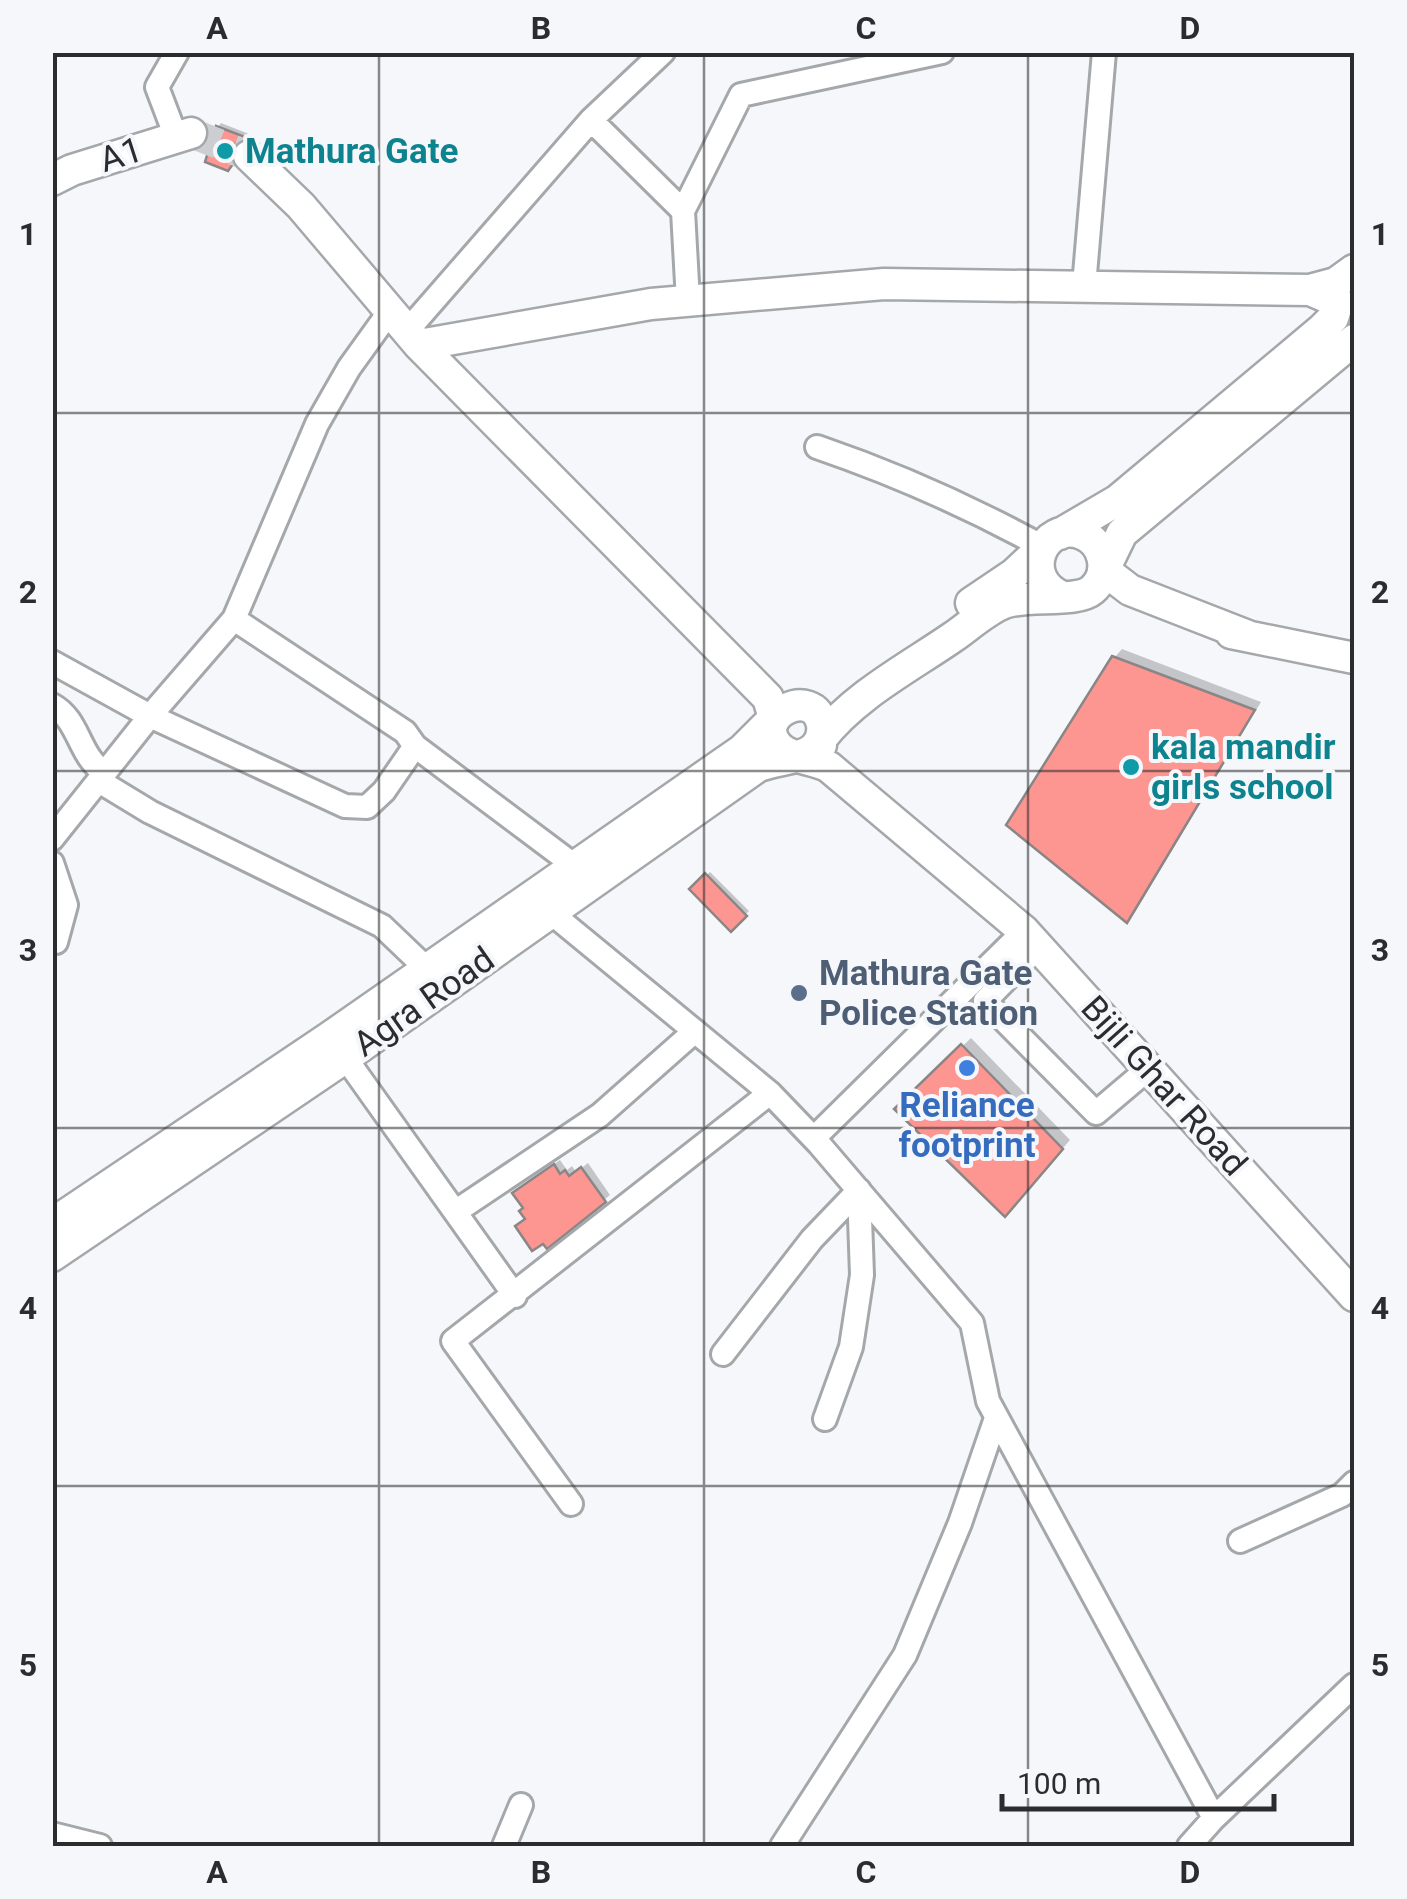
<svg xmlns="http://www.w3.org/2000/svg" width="1407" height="1899" viewBox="0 0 1407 1899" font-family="Roboto,sans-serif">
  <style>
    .shadow { fill: #0003 }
    .building { fill: #fd9591; stroke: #8b8686; stroke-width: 2.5 }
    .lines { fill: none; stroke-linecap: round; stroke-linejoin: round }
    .major-tunnel { stroke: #cdced2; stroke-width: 30; stroke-dasharray: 30 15; stroke-linecap: butt }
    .minor-casing { stroke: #a5a8ab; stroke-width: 28 }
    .major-casing { stroke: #a5a8ab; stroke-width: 35 }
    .minor { stroke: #fff; stroke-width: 22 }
    .major { stroke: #fff; stroke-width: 30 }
    .grid { fill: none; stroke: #2b2c2e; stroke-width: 2.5; stroke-opacity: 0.55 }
    .culture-dot { fill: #0f9aa8; stroke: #f5f7fb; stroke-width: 4 }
    .service-dot { fill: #5c6f8a; stroke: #f5f7fb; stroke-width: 4 }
    .shop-dot { fill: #3f7fe0; stroke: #f5f7fb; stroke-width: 4 }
    .labels { text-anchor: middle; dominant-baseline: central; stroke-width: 8; stroke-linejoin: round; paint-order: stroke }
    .culture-label { font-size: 35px; font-weight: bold; fill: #0d838f; stroke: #f5f7fb; text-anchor: start }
    .street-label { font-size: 35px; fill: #2b2c2e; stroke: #f5f7fb }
    .service-label { font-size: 35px; font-weight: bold; fill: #4e5e75; stroke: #f5f7fb; text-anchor: start }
    .shop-label { font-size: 35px; font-weight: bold; fill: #366cbe; stroke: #f5f7fb }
    .neatline { fill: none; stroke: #2b2c2e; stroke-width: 4 }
    .grid-label { font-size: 32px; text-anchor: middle; font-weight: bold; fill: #2b2c2e }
  </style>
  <rect width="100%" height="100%" fill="#f5f7fb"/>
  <path class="shadow" d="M221 123 249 134 236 140 233 147 235 158 227 168 218 127Z
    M1122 649 1261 702 1135 912 1127 920 1114 658Z
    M710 872 749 911 731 928 692 889Z
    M971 1038 1070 1140 1013 1206 898 1109Z
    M560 1160 567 1170 572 1166 576 1172 588 1163 610 1195 604 1200 527 1218 521 1187Z"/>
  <path class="building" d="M216 126 248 138 235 144 231 152 233 164 228 171 205 162Z
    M1112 656 1255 710 1127 923 1006 825Z
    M705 873 747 916 731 932 689 889Z
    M961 1044 1063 1149 1005 1217 894 1109Z
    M554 1164 560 1174 565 1170 569 1176 581 1167 606 1202 547 1249 543 1244 532 1251 515 1226 525 1219 519 1211 523 1208 512 1193Z"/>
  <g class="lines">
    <path class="major-tunnel" d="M191 133 249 156"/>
    <g class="minor-casing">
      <path id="minor" d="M591 120 683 211
        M176 137 157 87 177 52
        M1084 286 1104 52
        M688 301 683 211 741 95 942 52
        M407 331 591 120 663 52
        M817 447C896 474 970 507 1043 547
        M234 619 317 424 349 368 390 311
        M52 662 150 716 345 806 367 807 384 791 415 746
        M52 705C80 720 78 756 105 773
        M99 781 150 812 382 926 427 969
        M52 839 150 716 234 619 405 732 415 746 575 866
        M52 863 66 905 56 942
        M550 912 770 1093
        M1038 947 985 1001 1096 1113 1148 1069
        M337 1046 515 1296
        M814 1138 1024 931
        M455 1212 600 1115 695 1031
        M723 1354 812 1239 859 1190 862 1275 851 1347 825 1419
        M571 1504 453 1341 770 1093 819 1144 972 1323 988 1401 1214 1818
        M1240 1541 1342 1495 1354 1483
        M52 1834 100 1846
        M504 1846 521 1805
        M782 1846 905 1655 960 1523 996 1418
        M1189 1846 1214 1818 1354 1685"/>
    </g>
    <g class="major-casing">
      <path id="major" d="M52 180 72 170 191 133
        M419 345 651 304 884 284 1310 290 1336 283 1354 270
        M1060 534 1118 500 1321 330 1333 318 1338 302 1310 290
        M971 603 1014 574 1043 547
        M1231 633 1354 658
        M1248 636 1130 590 1104 570 1122 533 1354 340
        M821 745V739C854 696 908 668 953 637 969 626 986 610 1004 603 1028 594 1077 603 1092 590 1111 574 1105 543 1082 534 1042 519 1018 579 1063 597
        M52 1224 330 1037 742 750 774 718 768 698 419 345 301 206 249 156
        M52 1256 346 1057 757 767C774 759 803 760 815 747 821 741 823 733 822 725 814 683 749 717 779 747 791 759 815 759 829 767L1024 931 1354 1296"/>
    </g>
    <use href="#minor" class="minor"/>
    <use href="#major" class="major"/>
  </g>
  <path class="grid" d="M379 52V1846M704 52V1846M1028 52V1846M52 413H1354M52 771H1354M52 1128H1354M52 1486H1354"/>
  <g class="culture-dot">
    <circle cx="225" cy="151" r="10"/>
    <circle cx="1131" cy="767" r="10"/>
  </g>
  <circle class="service-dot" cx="799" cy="993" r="10"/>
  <circle class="shop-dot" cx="967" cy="1068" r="10"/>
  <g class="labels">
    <g class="culture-label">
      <text x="245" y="151">Mathura Gate</text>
      <text x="1151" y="747">kala mandir<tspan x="1151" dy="40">girls school</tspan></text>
    </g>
    <g class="street-label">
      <text transform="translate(121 155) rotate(-18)">A1</text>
      <text transform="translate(424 1002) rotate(-35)">Agra Road</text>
      <text transform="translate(1164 1086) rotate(48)">Bijli Ghar Road</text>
    </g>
    <g class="service-label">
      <text x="819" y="973">Mathura Gate<tspan x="819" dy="40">Police Station</tspan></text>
    </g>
    <g class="shop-label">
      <text x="967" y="1105">Reliance<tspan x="967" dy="40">footprint</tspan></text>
    </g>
  </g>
  <rect width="1407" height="1899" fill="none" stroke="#f5f7fb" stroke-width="110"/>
  <path d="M1002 1794v15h272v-15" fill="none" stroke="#2b2c2e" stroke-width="5"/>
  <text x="1017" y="1794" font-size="30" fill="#2b2c2e" stroke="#f5f7fb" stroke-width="8" paint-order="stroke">100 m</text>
  <rect x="55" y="55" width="1297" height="1789" class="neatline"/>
  <g class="grid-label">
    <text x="217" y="39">A</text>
    <text x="541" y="39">B</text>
    <text x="866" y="39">C</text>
    <text x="1190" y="39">D</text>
    <text x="28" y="245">1</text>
    <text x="1380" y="245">1</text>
    <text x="28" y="603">2</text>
    <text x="1380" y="603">2</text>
    <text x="28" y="961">3</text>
    <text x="1380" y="961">3</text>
    <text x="28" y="1319">4</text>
    <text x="1380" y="1319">4</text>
    <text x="28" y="1676">5</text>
    <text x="1380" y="1676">5</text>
    <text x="217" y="1883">A</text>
    <text x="541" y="1883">B</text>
    <text x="866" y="1883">C</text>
    <text x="1190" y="1883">D</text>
  </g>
</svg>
